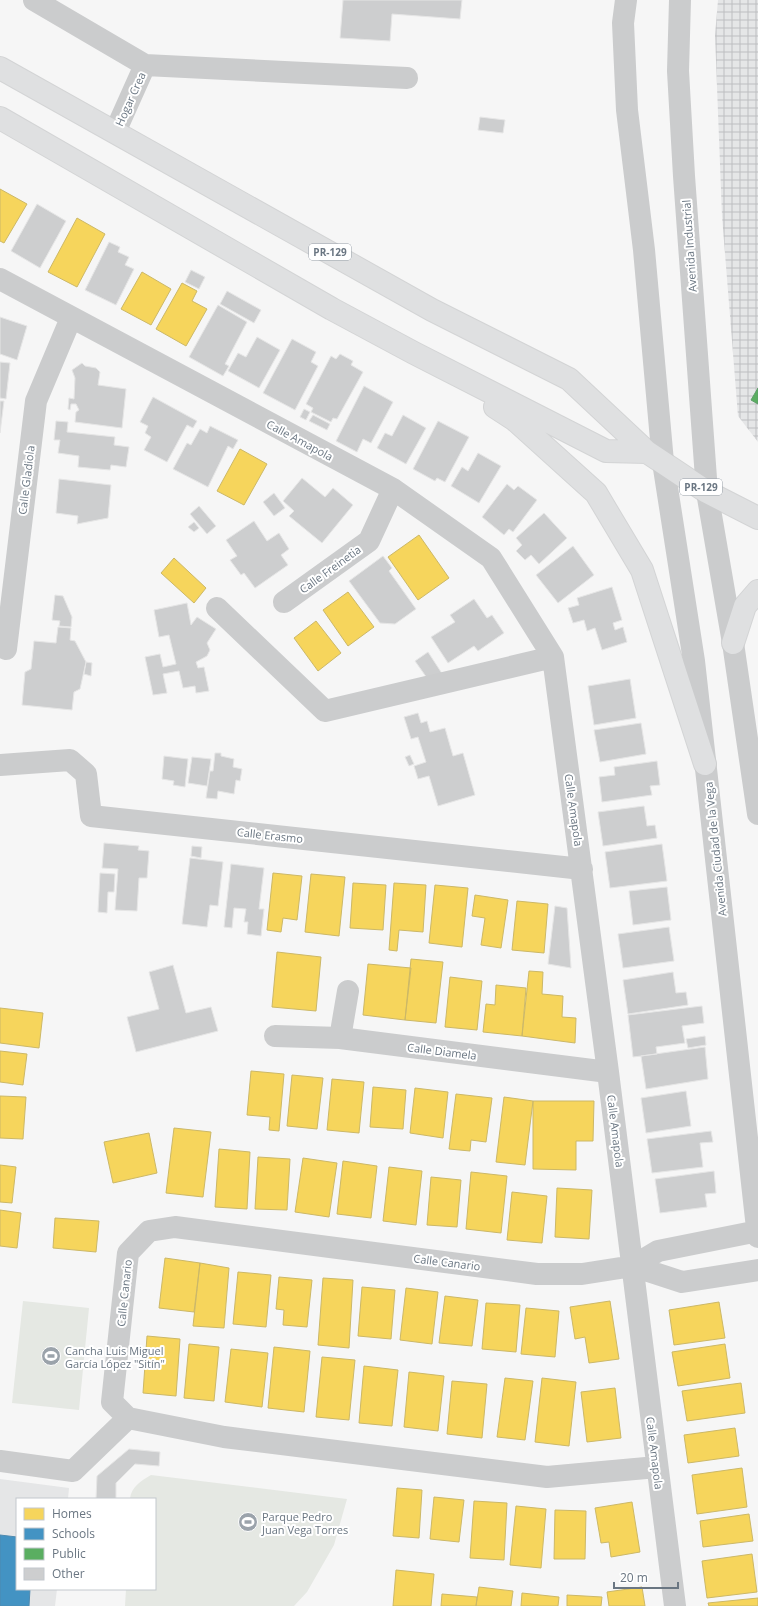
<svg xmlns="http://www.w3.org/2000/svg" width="758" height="1606" viewBox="0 0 758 1606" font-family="'Open Sans',sans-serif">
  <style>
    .built { fill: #e5e6e7 }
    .industrial { fill: url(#industrial-grid) }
    .pitch { fill: #e5e8e3 }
    .homes { fill: #f6d55c; stroke: #ccb867 }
    .schools { fill: #4393c3; stroke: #4f8ab0 }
    .public { fill: #5aae61; stroke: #5f9d6b }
    .building { fill: #cdcecf; stroke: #e6e6e6 }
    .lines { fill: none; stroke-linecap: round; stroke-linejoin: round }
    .major-casing { stroke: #d3d4d5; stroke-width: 24 }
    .minor { stroke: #cbcccd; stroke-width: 22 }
    .major { stroke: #dfe0e1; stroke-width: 22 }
    .labels { text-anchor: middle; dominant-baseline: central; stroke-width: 4; stroke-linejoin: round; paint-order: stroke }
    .shield { fill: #fff; stroke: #979fa8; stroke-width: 1 }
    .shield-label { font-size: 10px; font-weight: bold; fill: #6a7682 }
    .street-label { font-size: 11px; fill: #6a7682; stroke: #fff }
    .poi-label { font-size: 11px; fill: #6a7682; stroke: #fff; text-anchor: start }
  </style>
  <defs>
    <pattern id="industrial-grid" width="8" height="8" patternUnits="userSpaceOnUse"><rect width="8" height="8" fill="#e5e6e7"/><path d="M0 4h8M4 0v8" fill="none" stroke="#bebfc1"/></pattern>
  </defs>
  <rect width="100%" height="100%" fill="#f6f6f6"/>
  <path class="built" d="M0 1479 69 1488 68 1499H17V1589H57L55 1606H0Z"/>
  <path class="industrial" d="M718 0H758V442L738 416 722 216 715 35Z"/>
  <path class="pitch" d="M23 1301 89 1308 79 1410 12 1403Z
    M151 1475 347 1499 334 1545 307 1592 294 1606H125L126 1589H155V1499H130C131 1487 141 1481 151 1475Z"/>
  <path class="homes" d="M0 189 27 204 4 243 0 241Z
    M77 218 105 234 77 287 48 272Z
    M142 272 171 289 151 325 121 309Z
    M182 283 197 291 192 301 207 309 186 346 156 329Z
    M240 449 267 464 244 505 217 491Z
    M419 535 449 578 418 600 388 557Z
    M174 558 206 588 194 603 161 573Z
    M348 592 374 627 348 646 323 610Z
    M316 621 341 653 318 671 294 638Z
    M273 873 302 876 297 920 283 918 281 932 267 930Z
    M311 874 345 877 339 936 305 932Z
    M353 883 386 885 383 930 350 928Z
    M394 883 426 885 423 932 399 930 397 951 389 950Z
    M435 885 468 888 462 947 429 943Z
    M475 895 508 900 501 948 481 945 485 918 472 916Z
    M517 901 548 904 544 953 512 950Z
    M277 952 321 957 316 1011 272 1007Z
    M411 959 443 962 436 1023 405 1020Z
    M368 964 411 968 405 1020 363 1015Z
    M529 971 543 972 542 994 563 996 562 1017 576 1018 575 1043 522 1036Z
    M450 977 482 981 477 1030 445 1027Z
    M496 985 526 988 522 1036 483 1032 486 1004 495 1005Z
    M0 1008 43 1013 39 1048 0 1043Z
    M0 1051 27 1054 23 1085 0 1082Z
    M251 1071 284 1074 279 1131 269 1130 270 1117 247 1115Z
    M292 1075 323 1078 317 1129 287 1126Z
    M332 1079 364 1082 359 1133 327 1130Z
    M373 1087 406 1090 403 1129 370 1127Z
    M415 1088 448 1092 443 1138 410 1133Z
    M456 1094 492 1098 486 1142 471 1140 470 1151 449 1149Z
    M0 1096 26 1097 23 1139 0 1138Z
    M504 1097 533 1101 525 1165 496 1162Z
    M533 1101H594L593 1141H576V1170L533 1169Z
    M174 1128 211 1132 203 1197 166 1193Z
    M149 1133 157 1173 113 1183 104 1142Z
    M219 1149 250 1152 247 1209 215 1207Z
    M258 1157 290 1159 287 1210 255 1209Z
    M303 1158 337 1163 329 1217 295 1212Z
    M343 1161 377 1166 371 1218 337 1214Z
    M0 1165 16 1167 12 1203 0 1202Z
    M389 1167 422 1171 416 1225 383 1221Z
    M471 1172 507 1176 501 1233 466 1229Z
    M431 1177 461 1180 457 1227 427 1225Z
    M557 1188 592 1190 589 1239 555 1237Z
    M512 1192 547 1196 542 1243 507 1240Z
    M0 1210 21 1213 17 1248 0 1246Z
    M55 1218 99 1221 96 1252 53 1248Z
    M165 1258 200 1263 194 1312 159 1308Z
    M200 1263 229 1268 224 1328 193 1326Z
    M238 1272 271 1275 266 1327 233 1324Z
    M279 1277 312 1280 307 1327 283 1325 284 1310 276 1309Z
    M323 1278 353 1280 349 1348 318 1345Z
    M362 1287 395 1290 391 1339 358 1336Z
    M406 1288 438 1292 432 1344 400 1340Z
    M445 1296 478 1300 472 1346 439 1343Z
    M610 1301 619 1359 589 1363 585 1337 575 1339 570 1307Z
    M719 1302 725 1338 674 1345 669 1310Z
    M486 1303 520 1305 516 1352 482 1349Z
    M526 1308 559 1311 555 1357 521 1354Z
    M147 1336 180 1339 176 1396 143 1393Z
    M189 1344 219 1347 214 1401 184 1398Z
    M725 1344 730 1378 678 1386 672 1352Z
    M274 1347 310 1351 304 1412 268 1408Z
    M231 1349 268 1353 262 1407 225 1402Z
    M322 1357 355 1360 349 1420 316 1417Z
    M364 1366 398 1370 392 1426 359 1423Z
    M409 1372 444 1376 438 1431 404 1427Z
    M505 1378 533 1381 525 1440 497 1437Z
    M542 1378 576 1382 569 1446 535 1442Z
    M452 1381 487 1384 482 1438 447 1434Z
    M741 1383 745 1413 687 1421 682 1391Z
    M615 1388 621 1438 587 1442 581 1392Z
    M735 1428 739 1456 688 1463 684 1435Z
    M742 1468 747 1507 697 1514 692 1475Z
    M397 1488 422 1490 419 1538 393 1536Z
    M434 1497 464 1500 459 1542 430 1539Z
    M474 1501 507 1503 504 1560 470 1558Z
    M632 1502 640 1552 611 1557 609 1542 601 1543 595 1508Z
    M516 1506 546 1509 541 1568 510 1565Z
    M555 1510 586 1511 585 1559H554Z
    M749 1514 753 1541 703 1547 700 1521Z
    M752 1554 757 1592 707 1598 702 1561Z
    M396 1570 434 1574 431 1606H393Z
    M479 1587 513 1591 511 1606H476Z
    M642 1587 645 1606H609L607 1592Z
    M522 1593 559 1597 558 1606H521Z
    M442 1594 477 1597 476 1606H441Z
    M567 1595 602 1597 601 1606H567Z
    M758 1598V1606H709L708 1603Z"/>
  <path class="schools" d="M0 1535 17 1537V1589H30L29 1606H0Z"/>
  <path class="public" d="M758 388V404L751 400Z"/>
  <path class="building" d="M343 0H462L460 19 392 14 390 41 340 38Z
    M480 117 505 120 503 133 478 130Z
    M37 204 66 221 40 268 11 251Z
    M109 242 120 247 118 252 129 257 125 265 134 269 116 305 85 290Z
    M191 270 205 277 199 289 185 282Z
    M227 291 261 310 254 323 220 304Z
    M218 305 247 322 225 364 229 366 223 376 189 357Z
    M0 317 27 326 17 360 0 354Z
    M257 337 280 350 259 388 228 371 238 353 246 357Z
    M292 339 316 352 311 362 318 366 295 410 263 393Z
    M340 354 353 361 351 365 363 372 337 419 333 418 331 422 311 412 313 408 306 404 331 356 336 359Z
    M0 362 10 363 6 399 0 398Z
    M82 363 85 366 96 368 100 372 98 385 126 389 122 428 75 422 76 412 79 410 76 404H71L70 410 68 409 69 398 74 399 75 378 72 370Z
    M364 386 393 402 371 443 363 439 357 452 336 441Z
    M153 397 197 421 193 428 187 425 167 462 144 450 151 437 145 433 148 426 140 422Z
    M0 401H4L0 433Z
    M304 409 310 412 306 420 300 417Z
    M313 415 330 424 327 430 309 421Z
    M403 415 426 428 406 464 377 448 385 433 392 436Z
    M56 421 68 422 67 432 115 437 114 445 129 447 126 467 111 465 110 470 78 467 79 456 58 453 60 440H54Z
    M438 421 469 437 445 482 437 478 435 481 413 469Z
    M210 426 238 440 233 449 228 446 208 487 173 469 187 443 191 445 200 429 207 433Z
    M478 453 501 466 479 503 451 486 462 467 468 471Z
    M302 478 325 497 333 488 353 505 322 543 289 516 294 511 283 501Z
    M59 479 111 485 108 518 77 524 78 516 56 513Z
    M507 484 514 490 518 486 537 500 513 532 509 529 504 535 482 517Z
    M274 493 285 508 274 516 263 502Z
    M199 506 216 526 207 534 190 514Z
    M544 513 567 538 539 564 531 555 525 560 516 551 522 545 516 538Z
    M254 521 267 541 279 533 289 549 281 555 288 565 255 588 244 573 241 575 230 560 237 556 226 540Z
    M194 522 199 528 194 532 188 527Z
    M573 546 594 575 558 603 536 575Z
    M383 556 392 568 389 571 416 609 395 624 380 623 349 581Z
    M612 587 622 620 613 623 615 630 623 627 627 642 602 650 595 628 587 631 584 620 573 623 568 608 579 605 577 598Z
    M55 595 63 596 72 617 71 627 59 626 60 621 52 620Z
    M474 599 487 618 492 615 504 633 478 651 474 646 448 663 431 637 455 622 450 615Z
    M187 603 191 625 197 617 216 629 207 643 210 650 207 656 196 662 198 668 204 667 209 691 196 693 195 686 183 688 179 671 163 674 167 693 153 695 145 657 160 654 163 667 176 664 169 635 159 637 154 610Z
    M58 627 71 628 70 640 75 641 86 662 80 689 74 692 72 710 22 705 25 672 31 669 34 641 56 643Z
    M428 652 443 675 427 678 415 661Z
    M86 662 92 663 91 676 84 674Z
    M630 679 636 718 594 725 588 686Z
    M418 713 421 723 427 721 430 732 445 728 453 756 463 753 475 795 438 806 429 776 418 779 414 766 426 762 418 737 411 739 404 717Z
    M641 723 646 754 600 762 594 730Z
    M215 753H221V756L234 759 233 767 242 769 240 781 236 780 234 794 218 791 217 799 206 798 210 771H213Z
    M410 755 414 764 409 766 405 757Z
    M164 756 188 759 185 787 173 785 174 781 162 779Z
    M192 757 211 759 207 786 188 783Z
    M657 761 660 785 650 786 652 795 602 802 599 777 615 775 614 767Z
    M644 806 647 826 655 825 657 838 603 846 598 812Z
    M104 843 139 846 138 850 149 851 147 878H139L137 911 115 910 118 869 102 868Z
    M662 844 667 881 610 888 605 852Z
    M192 846 202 847 201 858 191 856Z
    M190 858 223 862 218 906 210 905 207 927 182 924Z
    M231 864 264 868 259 909H264L261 936 247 934 248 922H244L246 909 234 908 232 928 224 927Z
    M100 873 115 874 114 892H108L107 913 98 912Z
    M667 887 671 920 633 925 629 891Z
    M555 906 567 908 571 968 548 964Z
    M669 927 674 961 623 968 618 934Z
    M173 965 186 1013 211 1007 218 1031 136 1052 127 1017 159 1009 149 972Z
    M673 972 676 993 686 992 688 1005 628 1014 623 980Z
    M702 1006 704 1023 682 1026 685 1043 656 1047 657 1054 633 1057 628 1015Z
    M705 1036 706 1045 688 1048 686 1039Z
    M705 1047 708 1079 646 1089 641 1056Z
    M686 1091 691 1126 646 1133 641 1098Z
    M711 1131 713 1142 700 1143 703 1167 652 1173 647 1139Z
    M714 1171 716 1193 705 1194 707 1207 660 1213 655 1179Z
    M129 1449 160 1452 159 1466 135 1464 116 1483V1499H96L97 1476Z"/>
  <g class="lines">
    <g class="major-casing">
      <path id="major" d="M0 68 432 310 569 379 647 452 707 492 758 518
        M0 118 332 309 414 353 606 451 647 452
        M495 407 515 420 596 493 642 570 705 764
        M733 643 745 606 758 591"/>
    </g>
    <path class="minor" d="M34 0 145 65 407 78
      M626 0 623 23 627 110 644 250 663 462 694 661 758 1237
      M680 0 678 71 684 176 707 492 733 643 758 814
      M115 132 145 65
      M0 279 393 489 491 558 553 657 608 1072 675 1606
      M284 602 369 541 393 489
      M217 608 325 711 553 657
      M6 649 36 401 71 318
      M0 765 70 760 86 774 91 816 582 869
      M275 1036 340 1038 608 1072
      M340 1038 348 991
      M633 1266 682 1282 758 1270
      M0 1461 73 1471 128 1418
      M657 1467 547 1477 224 1437 128 1418 112 1402 128 1253 149 1231 175 1227 537 1274H582L633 1266 658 1251 758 1231"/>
    <use href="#major" class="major"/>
  </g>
  <defs>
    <g id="stadium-disc" transform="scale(1)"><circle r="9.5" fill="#9ba3ab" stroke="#fff"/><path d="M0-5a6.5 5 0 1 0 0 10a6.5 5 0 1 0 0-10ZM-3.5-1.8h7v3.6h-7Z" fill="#fff"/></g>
  </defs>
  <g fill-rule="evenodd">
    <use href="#stadium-disc" x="51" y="1356"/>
    <use href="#stadium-disc" x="248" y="1522"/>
  </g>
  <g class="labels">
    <g class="shield">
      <rect x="309" y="244" width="42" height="16" rx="3"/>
      <rect x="680" y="479" width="42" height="16" rx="3"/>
    </g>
    <g class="shield-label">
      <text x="330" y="252">PR-129</text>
      <text x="701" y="487">PR-129</text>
    </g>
    <g class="street-label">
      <text transform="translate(130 99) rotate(-66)">Hogar Crea</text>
      <text transform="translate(689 246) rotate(-94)">Avenida Industrial</text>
      <text transform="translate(300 440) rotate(28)">Calle Amapola</text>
      <text transform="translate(26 480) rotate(-83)">Calle Gladiola</text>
      <text transform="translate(330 569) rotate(-36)">Calle Freinetia</text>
      <text transform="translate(574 810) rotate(82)">Calle Amapola</text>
      <text transform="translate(270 835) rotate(6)">Calle Erasmo</text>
      <text transform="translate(715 849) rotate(-96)">Avenida Ciudad de la Vega</text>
      <text transform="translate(442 1051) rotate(7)">Calle Diamela</text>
      <text transform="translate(616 1131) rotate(83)">Calle Amapola</text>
      <text transform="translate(447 1262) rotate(7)">Calle Canario</text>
      <text transform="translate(124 1293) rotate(-84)">Calle Canario</text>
      <text transform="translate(655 1453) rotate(83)">Calle Amapola</text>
    </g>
    <g class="poi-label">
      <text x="65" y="1350">Cancha Luis Miguel<tspan x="65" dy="13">García López "Sitín"</tspan></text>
      <text x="262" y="1516">Parque Pedro<tspan x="262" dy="13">Juan Vega Torres</tspan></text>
    </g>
  </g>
  <rect x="16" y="1498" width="140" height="92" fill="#ffffff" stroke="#c3c8cd"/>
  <rect x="24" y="1508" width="20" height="12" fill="#f6d55c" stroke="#c3c8cd"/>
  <text x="52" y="1518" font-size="12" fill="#6a7682">Homes</text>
  <rect x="24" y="1528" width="20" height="12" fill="#4393c3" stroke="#c3c8cd"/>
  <text x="52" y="1538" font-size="12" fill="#6a7682">Schools</text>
  <rect x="24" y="1548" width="20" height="12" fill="#5aae61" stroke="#c3c8cd"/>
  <text x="52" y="1558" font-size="12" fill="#6a7682">Public</text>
  <rect x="24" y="1568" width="20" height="12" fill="#cdcecf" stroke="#c3c8cd"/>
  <text x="52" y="1578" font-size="12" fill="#6a7682">Other</text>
  <path d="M614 1582v6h64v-6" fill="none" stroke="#6a7682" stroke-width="2"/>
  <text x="620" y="1582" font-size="12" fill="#6a7682" stroke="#ffffff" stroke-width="3" paint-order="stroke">20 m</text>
</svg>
